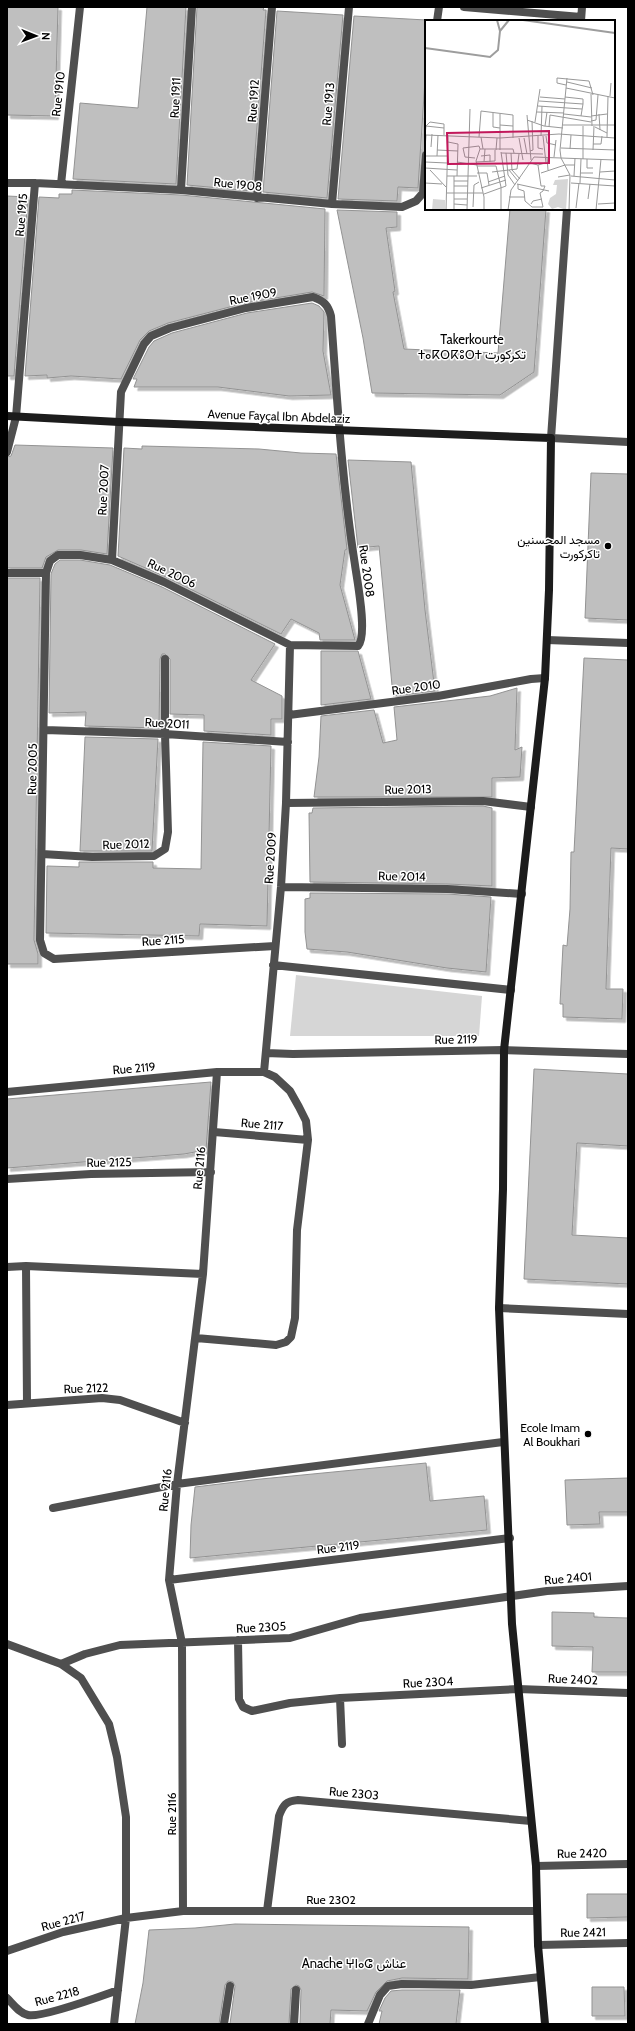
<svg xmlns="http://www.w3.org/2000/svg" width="635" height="2031" viewBox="0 0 635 2031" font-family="Cabin,Vazirmatn,'Noto Sans Tifinagh',sans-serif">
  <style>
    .green { fill: #d6d6d6 }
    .building { fill: #bfbfbf; stroke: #939393; filter: url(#shadow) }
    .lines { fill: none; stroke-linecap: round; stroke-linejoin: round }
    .street { stroke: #4f4f4f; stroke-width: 8 }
    .secondary { stroke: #1c1c1c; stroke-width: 8 }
    .poi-dot { fill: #000; stroke: #fff; stroke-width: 1.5 }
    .labels { text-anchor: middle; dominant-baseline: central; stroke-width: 3; stroke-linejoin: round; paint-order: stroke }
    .street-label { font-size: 12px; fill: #000; stroke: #fff }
    .poi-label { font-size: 12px; fill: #000; stroke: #fff; text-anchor: end }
    .neighbourhood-label { font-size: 13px; fill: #000; stroke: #fff }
    .inset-river { fill: none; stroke: #9d9d9d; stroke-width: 2 }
    .inset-road { fill: none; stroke: #999; stroke-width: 1 }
    .view { fill: #c2185b; fill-opacity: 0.15; stroke: #c2185b; stroke-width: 2 }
    .inset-edge { fill: none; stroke: #000; stroke-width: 2 }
  </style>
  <defs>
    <filter id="shadow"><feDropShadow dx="3.5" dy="3.5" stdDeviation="0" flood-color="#0004"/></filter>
  </defs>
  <rect width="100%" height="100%" fill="#fff"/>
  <path class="green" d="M296 975 482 996 479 1036H290Z"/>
  <path class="building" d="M7 7H58L55 116 7 115Z
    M147 7H186L176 184 73 179 80 103 138 108Z
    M197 7H264L263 10H266L252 191 187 185Z
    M277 11 343 15 327 198 263 192Z
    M354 16 426 20V64L418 188 398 187 397 201 338 199Z
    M72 190 181 195 325 209 324 296 312 292 245 303 168 323 149 331 140 340 121 379 71 376 47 378V375L25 376 39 197 59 198V194H72Z
    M7 196 28 197 14 376H7Z
    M510 209H546L534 372 500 395 372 393 363 338 337 210 397 212V227L386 228 395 291 393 292 404 349 498 353Z
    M312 303 319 306 324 312 323 351 331 395 289 396 218 387H134L137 379H133L149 347 154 341 172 333 247 313Z
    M15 445 113 448 107 554 81 550H58L46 557 42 568H7V457L11 456Z
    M142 446 259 449 301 453 336 454 347 549 345 550 340 585 355 640H320L319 633 291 619 281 634 166 577 118 556 124 448 142 449Z
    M348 460 411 462 425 610 435 691 393 696 379 546 358 548Z
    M591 473 628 474V620L585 618Z
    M60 560H80L110 565 162 587 275 644 251 680 282 696V719H271V735L204 731V715L170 714V659L165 654H162L160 659 159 728 85 726 86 712 49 713 51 574 55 564Z
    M7 578H40L34 940 38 954V964H7Z
    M321 651H358L371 699 321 705Z
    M584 658 628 660V849L611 848 606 989H623L622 1019 563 1017V1004H560L563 945 567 946 570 909 571 852H574Z
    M517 688 515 750 522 747 520 777 492 778V797H314L319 757 321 716 374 710 383 743 397 740 394 707 490 696Z
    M85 737 158 739 152 851H80Z
    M203 742 271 746 267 926 200 924 199 936 46 933 47 866 79 867V862H153V868L201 869Z
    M483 806 492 808V886L447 884 310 882 309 813H312L313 808Z
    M310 893 447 894 491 897 486 972 447 968 347 952 307 949 305 932V899L310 898Z
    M534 1069 628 1074V1146L577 1143 572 1235 628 1238V1284L524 1279Z
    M211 1082 206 1150 184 1154 7 1168V1099Z
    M426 1463 430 1501 484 1496 487 1530 190 1558 191 1525 195 1487 261 1479Z
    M628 1478V1512H599L600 1524 567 1525 565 1480Z
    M552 1612 594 1613V1617L628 1618V1672H592L593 1647 552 1646Z
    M587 1894H628V1917L587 1918Z
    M235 1924 469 1927 468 1979 402 1978 387 1981 376 1992 367 2011 331 2010 330 2024H300L301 1990 299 1986 296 1985 291 1989 289 2024H230L235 1986 233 1982 228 1981 225 1985 219 2024H135L143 1983 149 1930 195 1928Z
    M592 1987H624L625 2016H592Z
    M402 1990H460L456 2024H379L382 2011H379L385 1998 391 1991Z"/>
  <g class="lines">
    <path class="street" d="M464 7 581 17
      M437 21 439 7
      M581 21 582 7
      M7 183H35L181 190 332 204 402 207 416 201 423 193 426 155
      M61 184 80 7
      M181 190 192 7
      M257 198 272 7
      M332 204 349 7
      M567 209 551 438 628 442
      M7 452 16 417 35 183
      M112 560 121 392 144 344 151 336 170 328 246 308 313 297C324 301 328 305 331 316 337 399 342 482 355 565 357 580 368 635 358 646L290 645 164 582 112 560 80 555H58L50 561 46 573 40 940 44 953 54 959 275 946
      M7 573H46
      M547 640 628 643
      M289 715 438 696 531 679 545 678
      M45 730 165 734 288 742
      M286 803 483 801 531 807
      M42 854 92 857 154 856 165 849 168 832 165 734V659
      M281 887 447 889 522 894
      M273 965 511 990
      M266 1053 293 1054 504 1050 628 1054
      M264 1072 281 887 286 803 290 645
      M7 1092 217 1072H264L275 1077 290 1091 299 1107 306 1121 308 1140 297 1230 295 1318 291 1337 286 1342 276 1345 196 1338
      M214 1132 308 1140
      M7 1179 91 1174 211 1172
      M26 1266 27 1403
      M7 1267 26 1266 203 1274
      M499 1308 628 1314
      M7 1405 102 1398 120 1400 185 1423
      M53 1508 177 1484 503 1442
      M169 1580 510 1538
      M238 1640 239 1699 243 1707 252 1711 290 1703 340 1698 518 1689 628 1693
      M7 1644 61 1664 81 1678 109 1724 117 1757 126 1817V1918L114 2024
      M61 1664 85 1654 120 1645 290 1638 360 1618 547 1591 628 1586
      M340 1698 342 1744
      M536 1866 628 1864
      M183 1911 182 1643 169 1580 177 1484 203 1274 217 1072
      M267 1911 279 1816C283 1805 286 1801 298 1800L531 1821
      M538 1945 628 1943
      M7 1951 63 1932 126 1918 183 1911H537
      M7 1998C13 2004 19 2013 28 2015 42 2018 101 1996 118 1990
      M224 2024 230 1986
      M294 2024 296 1990
      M368 2024 380 1995 388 1986 402 1984 471 1985 540 1977"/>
    <path class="secondary" d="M7 416 119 422 551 438 549 590 545 678 504 1050 503 1189 499 1308 512 1624 536 1866 538 1945 545 2024"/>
  </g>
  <g class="poi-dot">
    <circle cx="608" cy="546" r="4"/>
    <circle cx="588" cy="1434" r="4"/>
  </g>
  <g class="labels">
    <g class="street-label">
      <text transform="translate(58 94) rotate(-84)">Rue 1910</text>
      <text transform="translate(175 98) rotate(-87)">Rue 1911</text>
      <text transform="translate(253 101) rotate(-86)">Rue 1912</text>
      <text transform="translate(328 104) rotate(-85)">Rue 1913</text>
      <text transform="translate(238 184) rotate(6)">Rue 1908</text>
      <text transform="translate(21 215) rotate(-85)">Rue 1915</text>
      <text transform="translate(253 296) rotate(-11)">Rue 1909</text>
      <text transform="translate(279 416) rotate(2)">Avenue Fayçal Ibn Abdelaziz</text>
      <text transform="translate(103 490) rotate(-87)">Rue 2007</text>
      <text transform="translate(367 571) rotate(82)">Rue 2008</text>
      <text transform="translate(172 573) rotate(25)">Rue 2006</text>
      <text transform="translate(416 687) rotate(-8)">Rue 2010</text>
      <text transform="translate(167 723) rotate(3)">Rue 2011</text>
      <text transform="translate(32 769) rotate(-89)">Rue 2005</text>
      <text transform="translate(408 789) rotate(-1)">Rue 2013</text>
      <text transform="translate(126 844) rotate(-2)">Rue 2012</text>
      <text transform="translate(270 858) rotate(-86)">Rue 2009</text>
      <text transform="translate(402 876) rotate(1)">Rue 2014</text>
      <text transform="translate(163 940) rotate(-4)">Rue 2115</text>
      <text transform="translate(456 1039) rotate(-1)">Rue 2119</text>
      <text transform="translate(134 1068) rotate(-5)">Rue 2119</text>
      <text transform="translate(262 1124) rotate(5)">Rue 2117</text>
      <text transform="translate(109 1162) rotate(-1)">Rue 2125</text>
      <text transform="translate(199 1168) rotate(-85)">Rue 2116</text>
      <text transform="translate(86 1388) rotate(-2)">Rue 2122</text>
      <text transform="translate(165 1490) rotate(-84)">Rue 2116</text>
      <text transform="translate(338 1547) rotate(-7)">Rue 2119</text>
      <text transform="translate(568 1578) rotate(-5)">Rue 2401</text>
      <text transform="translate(261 1627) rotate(-3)">Rue 2305</text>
      <text transform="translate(573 1679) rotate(2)">Rue 2402</text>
      <text transform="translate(428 1682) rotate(-3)">Rue 2304</text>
      <text transform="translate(354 1793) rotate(5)">Rue 2303</text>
      <text transform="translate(171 1814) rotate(-90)">Rue 2116</text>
      <text transform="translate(582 1853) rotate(-1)">Rue 2420</text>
      <text x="331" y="1899">Rue 2302</text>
      <text transform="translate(63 1921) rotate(-15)">Rue 2217</text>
      <text transform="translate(583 1932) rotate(-1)">Rue 2421</text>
      <text transform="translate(57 1996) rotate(-15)">Rue 2218</text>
    </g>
    <g class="poi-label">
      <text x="600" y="539">مسجد المحسنين<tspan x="600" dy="14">تاكركورت</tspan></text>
      <text x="580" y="1427">Ecole Imam<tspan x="580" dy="14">Al Boukhari</tspan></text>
    </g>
    <g class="neighbourhood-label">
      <text x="472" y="339">Takerkourte<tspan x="472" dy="15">ⵜⴰⴽⵔⴽⵓⵔⵜ تكركورت</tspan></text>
      <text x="354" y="1963">Anache ⵖⵏⴰⵛ عناش</text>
    </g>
  </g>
  <g transform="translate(425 20)">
    <rect width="190" height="190" fill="#fff"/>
    <path d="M143 159 141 190 133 187 127 189 123 184 125 178 131 174 132 165H128L130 160ZM8 179 20 180V190H7Z" fill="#d6d6d6"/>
    <path class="inset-river" d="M72 0 75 11 84 0M98 0 190 13M0 28 65 37 73 30 75 11"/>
    <path class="inset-road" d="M142 58 135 130 136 138 145 155 144 190M142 62 167 68M141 65 132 63V58L164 61 168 75M141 68 190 78M166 74 167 106M185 76 186 63M115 77 140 79M140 77 158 79V84M114 81 158 84 156 96M113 86 157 89M112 92 139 93M68 93V107L75 108M75 94V130M139 94 166 97M174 94 175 110M102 95 106 140M125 95 166 102M166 96 182 94M102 100 119 106 138 108M166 101 171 100 173 75M110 102 115 69M75 105 88 106M138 105H190M1 106 19 108M120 106 122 92M124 107 125 95M170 107 182 113M0 115 1 106 5 102 19 104V115M1 115 75 118 134 114 190 118M113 116V128L118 129M116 116 117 86M118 116 121 143M121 116 122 123 131 125M54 117 56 91 88 95V118M56 117 58 129M182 117 183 76M94 118 98 140M99 118 102 134M190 118V78M23 122 33 124 32 156M168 124H176L177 116M6 127 7 114M0 128 1 115M136 128 190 130M55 129 51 141 59 177V190M55 129H88L89 133M145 129 146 115M12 130 33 131M71 130 72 118M168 130 169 106M105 131 108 130 107 101M76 132 81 166M76 133 118 134M81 133 83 155 90 165M86 133 87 150 95 159M0 136H22M12 136 13 115M56 136 65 135V142M122 137 123 150M129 137 131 120M50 138 40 137 38 128 54 126 55 129M158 139V106M162 139V148H168M0 142 22 143M32 142 52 145M51 142 70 141V130M59 142 60 129M105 143 113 145 120 143M113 145 116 166H120L118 171M52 146H71L76 167V190M0 148 32 150M5 150 21 167M84 150 93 161M67 152 92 149 94 134M175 152 190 151M52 153H62L64 165M116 153 140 145H150M155 153H168M22 156H52M29 156V190M146 156 190 160M149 156 150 138M133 157 145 155M29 161H43M63 162 80 156M0 163 17 164M146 163 190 166M155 163 156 139M92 164 124 171M93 164V169L99 171 100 181 107 187H118M29 166H43M56 168 81 160M22 173H58M59 174 81 166M84 177H100M29 179H42M163 179 165 164M29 184 42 185M106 184 108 181 117 179M173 184 190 183M48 187 49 165 54 162M118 187 115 173 118 171M151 188 154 163M21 190 23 115M42 190 45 89M83 190 86 170 109 137 190 140M171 190 176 139"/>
    <path class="view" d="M124 111V143L23 144 22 113Z"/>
    <rect width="190" height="190" class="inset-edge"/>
  </g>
  <rect width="635" height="2031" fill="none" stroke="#000000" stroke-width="16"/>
  <g transform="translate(36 36) rotate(91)" stroke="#ffffff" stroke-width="3" paint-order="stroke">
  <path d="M0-3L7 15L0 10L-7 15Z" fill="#000000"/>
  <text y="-6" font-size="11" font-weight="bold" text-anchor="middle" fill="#000000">N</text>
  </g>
</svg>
